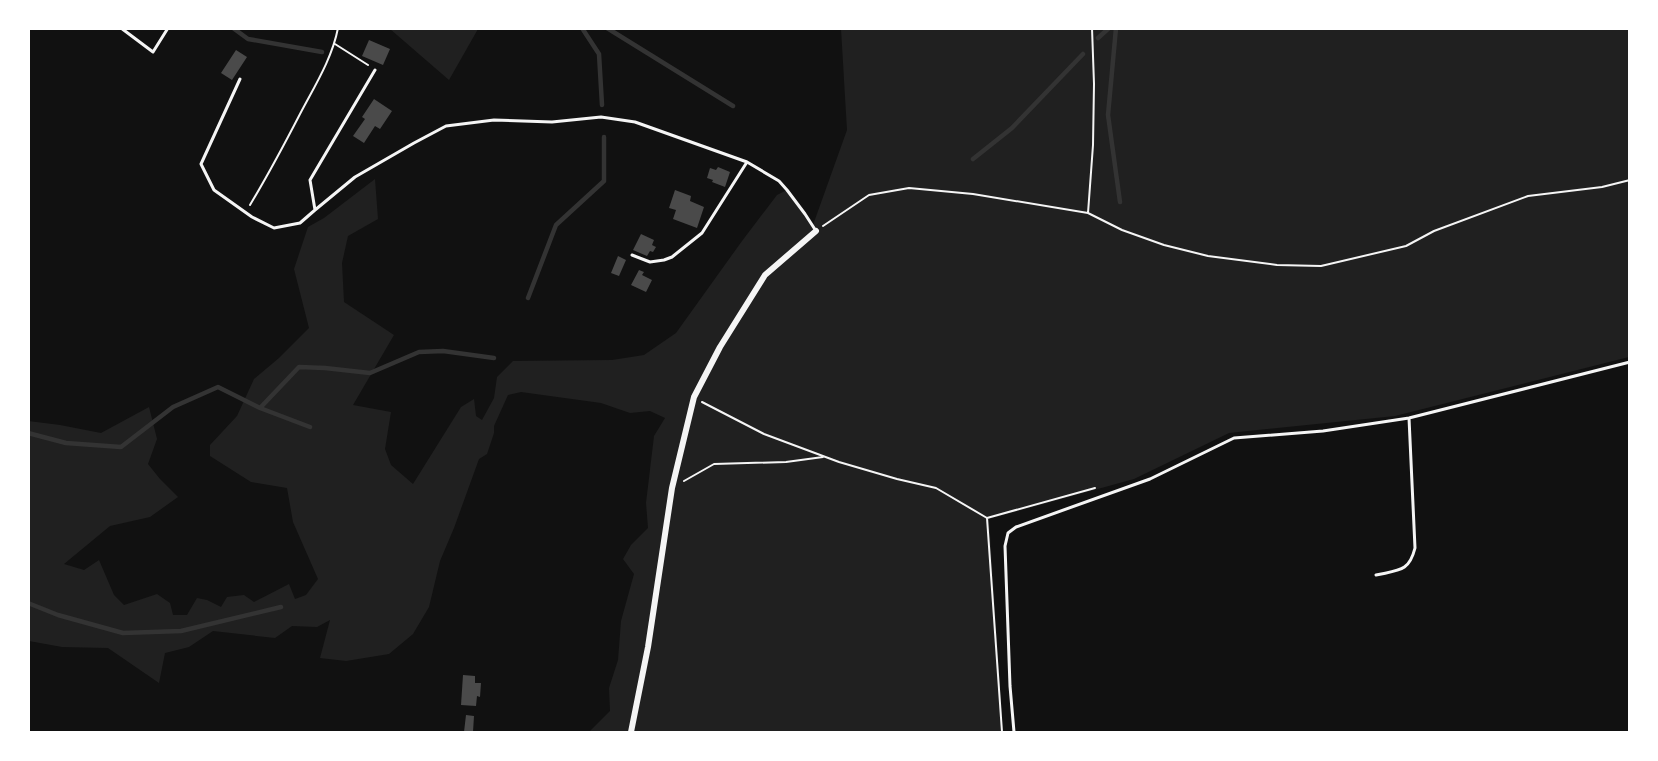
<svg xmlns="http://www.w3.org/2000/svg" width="1658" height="761" viewBox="0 0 1658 761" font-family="Figtree,sans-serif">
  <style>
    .green { fill: #202020 }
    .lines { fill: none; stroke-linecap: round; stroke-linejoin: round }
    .stream { stroke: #333; stroke-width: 4.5 }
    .building { fill: #4a4a4a }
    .path { stroke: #f5f5f5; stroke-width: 2 }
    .service { stroke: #f5f5f5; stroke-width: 3 }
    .minor { stroke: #f5f5f5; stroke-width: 6 }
  </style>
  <rect width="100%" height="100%" fill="#111"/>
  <path class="green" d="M390 29H478L449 80Z
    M841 29H1629V357L1395 416 1229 433 1134 479 989 519 1003 732H589L610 711 609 688 618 660 621 621 634 574 623 559 631 545 648 528 646 503 654 436 665 418 650 411 630 413 601 403 521 392 508 395 494 426V433L487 454 479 459 454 528 440 561 429 607 413 634 389 654 346 661 320 658 330 620 317 627 292 626 275 638 213 631 189 647 165 653 159 683 108 648 62 647 29 641 28 421 60 425 101 433 149 407 157 439 148 464 160 479 178 497 150 517 110 526 64 564 84 570 99 560 114 595 124 605 157 594 170 603 173 615H187L197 598 207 600 221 607 227 597 244 595 254 602 289 584 295 599 306 595 318 579 293 522 287 488 251 482 210 456V445L237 416 254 379 279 358 309 328 294 269 308 227 324 218 375 179 378 219 348 236 342 263 344 302 394 335 353 405 391 412 385 449 391 465 413 484 461 407 474 399 476 416 482 420 494 398 497 377 513 361 612 360 644 355 676 333 742 241 777 195 787 190 813 225 847 130Z"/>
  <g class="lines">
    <path class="stream" d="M233 28 248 39 322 52
      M582 28 599 54 602 105
      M607 28 733 106
      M1116 28 1108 115 1120 202
      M1098 38 1109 28
      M973 159 1012 128 1083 54
      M528 298 556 225 604 181V137
      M260 408 310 427
      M28 433 66 443 121 447 173 407 218 387 260 408 299 367 325 368 370 373 419 352 443 351 494 358
      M28 603 58 615 123 633 181 631 281 607"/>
  </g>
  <path class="building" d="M369 40 390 49 383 65 362 56Z
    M236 50 247 57 232 80 221 73Z
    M374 99 392 111 380 129 375 126 364 143 353 136 365 119 362 117Z
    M718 167 730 172 725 187 712 182 713 180 707 178 710 168 716 170Z
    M675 190 691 196 690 201 704 207 697 228 673 219 676 210 669 208Z
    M641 234 654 240 652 245 656 247 653 252 650 251 647 256 633 250Z
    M618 256 626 260 619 276 611 273Z
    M639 270 644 272 642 275 652 280 646 292 631 285Z
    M463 675 475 676V683H481L480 697 477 696 476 706 461 705Z
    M466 715 474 716 473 732H464Z"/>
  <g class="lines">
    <path class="path" d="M335 44 368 65
      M250 205C268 175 284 145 300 114 314 87 332 59 338 28
      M1088 213 1093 145 1094 84 1092 28
      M823 226 869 195 909 188 973 194 1088 213 1122 230 1164 245 1208 256 1277 265 1321 266 1406 246 1434 231 1528 196 1602 187 1630 180
      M702 402 764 434 839 462 897 479 936 488 987 518
      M684 481 714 464 786 462 823 457
      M1002 732 987 518 1095 488"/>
    <path class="service" d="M121 28 153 52 168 28
      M375 70 310 180 315 210 355 177 414 143 446 126 494 120 552 122 601 117 635 122 747 162 779 181 787 190 805 214 816 231
      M240 79 201 164 214 190 252 217 274 228 300 223 315 210
      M632 255 650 262 664 260 672 257 702 233 747 162
      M1376 575C1399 570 1409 572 1415 548L1409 418
      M1014 732 1010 686 1005 546 1008 533 1016 527 1150 479 1234 438 1323 431 1409 418 1630 362"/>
    <path class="minor" d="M631 732 648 647 672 488 694 397 720 347 765 275 816 231"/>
  </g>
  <rect width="1658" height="761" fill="none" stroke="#ffffff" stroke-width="60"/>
</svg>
